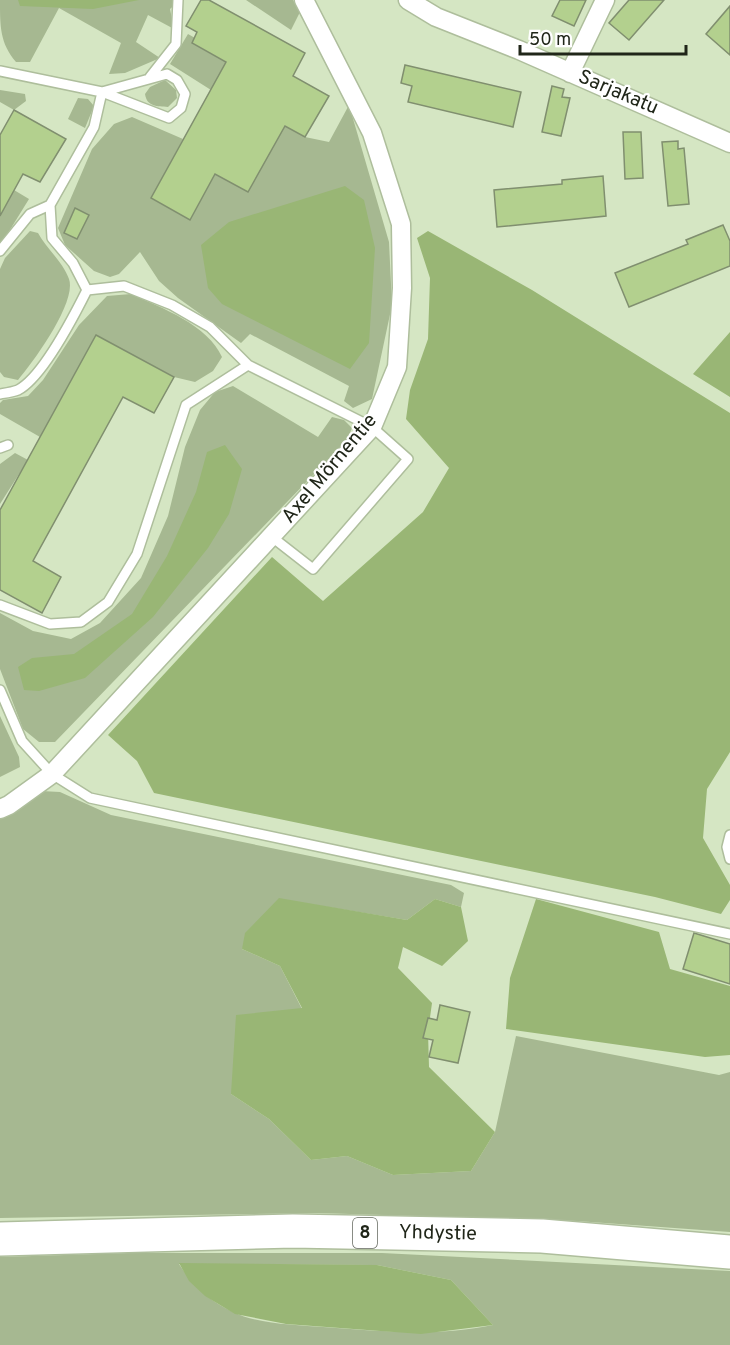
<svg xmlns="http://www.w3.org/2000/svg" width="730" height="1345" viewBox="0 0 730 1345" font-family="Overpass,sans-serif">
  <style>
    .green { fill: #a6b891; fill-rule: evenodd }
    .forest { fill: #99b675 }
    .building { fill: #b3d08e; stroke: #808f6f; stroke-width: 1.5 }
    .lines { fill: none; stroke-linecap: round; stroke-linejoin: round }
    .lane-casing { stroke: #aebe9c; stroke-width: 12 }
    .street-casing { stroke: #aebe9c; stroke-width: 21 }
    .highway-casing { stroke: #aebe9c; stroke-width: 36 }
    .lane { stroke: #fff; stroke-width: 9 }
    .street { stroke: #fff; stroke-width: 18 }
    .highway { stroke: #fff; stroke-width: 33 }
    .labels { text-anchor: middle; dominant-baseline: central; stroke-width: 4.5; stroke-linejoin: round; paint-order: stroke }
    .shield { fill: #fff; stroke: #63675e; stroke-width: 1.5 }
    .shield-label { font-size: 18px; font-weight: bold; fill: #202619 }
    .street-label { font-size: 20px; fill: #202619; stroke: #fff }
  </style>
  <rect width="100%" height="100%" fill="#d5e6c3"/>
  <path class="green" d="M0 0H180L170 9 174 29 148 15 136 42 160 58 125 73 109 74 121 43 59 8 30 62H16C0 43 0 27 0 0Z
    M246 0H293L300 12 291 30Z
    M188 34 195 38 192 43 226 62 211 90 170 64Z
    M165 80 176 90 177 98 168 107C157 106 147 107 145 94L150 87Z
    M0 90 25 94 26 101 14 110 0 102Z
    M78 98 88 99 94 106 85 128 68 119Z
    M349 105 389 242 392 305 372 399 353 408 344 401 349 386 250 334 241 343 178 298 159 281 140 252 119 274 110 277 94 271 65 245 58 228 92 149 114 124 132 117 183 139 151 198 190 220 215 174 285 126 305 137 329 142Z
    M14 190 29 199 0 246V216Z
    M30 231 38 233C46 248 63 262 69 279 77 302 34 361 18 380L4 377 0 372V269L5 258Z
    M131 294C162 308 208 325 222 357L213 371 195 382 174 377 96 335 40 437 0 414V403L3 400 28 396 43 380 79 325 107 296Z
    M233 386 318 437 332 417 344 420 352 428 347 440 55 742H39L23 729 0 669V613L33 631 71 639 100 623 141 578 168 516 185 447 200 410 215 392Z
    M15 453 28 460 0 504V464Z
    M0 716 19 757 20 767 0 777Z
    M41 791 60 792 111 815 451 885 464 893 461 907 435 899 407 920 279 899 242 949 280 966 302 1009 231 1094 269 1119 311 1160 347 1156 393 1175 471 1171 495 1132 516 1036 719 1075 730 1072V1232L577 1221 318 1213 0 1218V814Z
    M128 1253H382L730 1271V1345H0V1257ZM179 1264 377 1265 451 1280 493 1325C437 1337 380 1331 323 1327 297 1325 257 1324 233 1312 209 1301 193 1286 179 1264Z"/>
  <path class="forest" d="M18 0H139L93 9 20 6Z
    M345 186 364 200 375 248 369 343 350 369 222 304 208 288 201 245 229 222Z
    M428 231 532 290 730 413V752L707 789 703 838 730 885V900L721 914 655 897 154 793 137 761 108 735 272 557 323 601 423 512 449 468 406 419 410 390 428 339 430 278 417 238Z
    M730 332V397L693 374Z
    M225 445 242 469 229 514 208 548 153 617 85 678 39 691 24 690 18 667 32 658 74 654 132 614 167 556 196 492 207 452Z
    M279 898 407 920 435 899 461 907 468 941 442 966 403 947 398 968 432 1003 428 1032 429 1067 495 1132 471 1171 393 1175 347 1156 311 1160 269 1119 231 1094 236 1015 302 1008 280 966 242 949 245 933Z
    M536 899 659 932 670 969 730 986V1055L705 1057 506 1029 510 978Z
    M179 1263 377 1265 451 1280 493 1325 421 1334 286 1324 235 1314 205 1296 189 1281Z"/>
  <path class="building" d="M201 0H209L305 53 293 76 329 96 305 137 285 126 248 192 215 174 190 220 151 198 226 62 192 43 197 32 186 26Z
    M560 0H586L574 26 552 16Z
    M629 0H664L629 40 609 23Z
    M730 6V55L706 34Z
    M405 65 521 92 513 127 408 102 412 86 401 83Z
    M552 86 564 89 562 97 570 98 561 136 542 132Z
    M14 110 66 139 40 182 23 174 0 216V135Z
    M623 132H641L643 178 625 179Z
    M678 141V149L684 148 689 204 668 206 662 142Z
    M603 176 606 216 497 227 494 190 562 184V180Z
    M75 208 89 215 77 239 64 233Z
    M723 225 730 241V266L629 307 615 273 688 244 686 240Z
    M96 335 174 377 154 413 123 397 33 561 61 577 42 613 0 590V510Z
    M694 933 730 944V984L683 969Z
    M440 1005 470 1012 458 1063 429 1057 433 1040 423 1038 428 1018 437 1020Z"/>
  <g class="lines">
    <g class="lane-casing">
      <path id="lane" d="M0 71 102 92 169 118 181 108 185 94 177 80 167 74 102 92
        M150 77 176 44 178 0
        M0 251 30 214 50 205
        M87 290 124 286 172 305 210 327 248 365 372 427 408 459 313 569 272 537
        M0 394C6 393 13 392 18 390 43 377 75 314 87 290L73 263 52 238 50 205 94 127 102 92
        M0 448 8 445
        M0 605 50 624 81 622 108 602 137 554 186 405 248 365
        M0 690 22 741 52 774 90 798 730 934
        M730 835 727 847 730 859"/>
    </g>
    <g class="street-casing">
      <path id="street" d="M408 0 436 17 519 50 730 143
        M570 73 605 0
        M0 809 9 805 52 774 372 427 397 367 402 288 401 224 372 133 304 0"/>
    </g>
    <g class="highway-casing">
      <g id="highway">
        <path id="s1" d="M0 1239 293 1231 542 1236 730 1252"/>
      </g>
    </g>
    <use href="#lane" class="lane"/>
    <use href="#street" class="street"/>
    <use href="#highway" class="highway"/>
  </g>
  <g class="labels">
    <rect class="shield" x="353" y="1218" width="24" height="30" rx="4.5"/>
    <g class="shield-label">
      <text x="365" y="1233">8</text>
    </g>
    <g class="street-label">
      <text transform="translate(618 93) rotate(23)">Sarjakatu</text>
      <text transform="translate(330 469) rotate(-50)">Axel Mörnentie</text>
      <text stroke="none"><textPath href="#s1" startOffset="438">Yhdystie</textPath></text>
    </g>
  </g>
  <path d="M520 45v9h166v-9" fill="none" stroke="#202619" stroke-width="3"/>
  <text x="529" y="45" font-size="18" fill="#202619" stroke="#ffffff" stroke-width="4.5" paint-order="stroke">50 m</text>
</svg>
